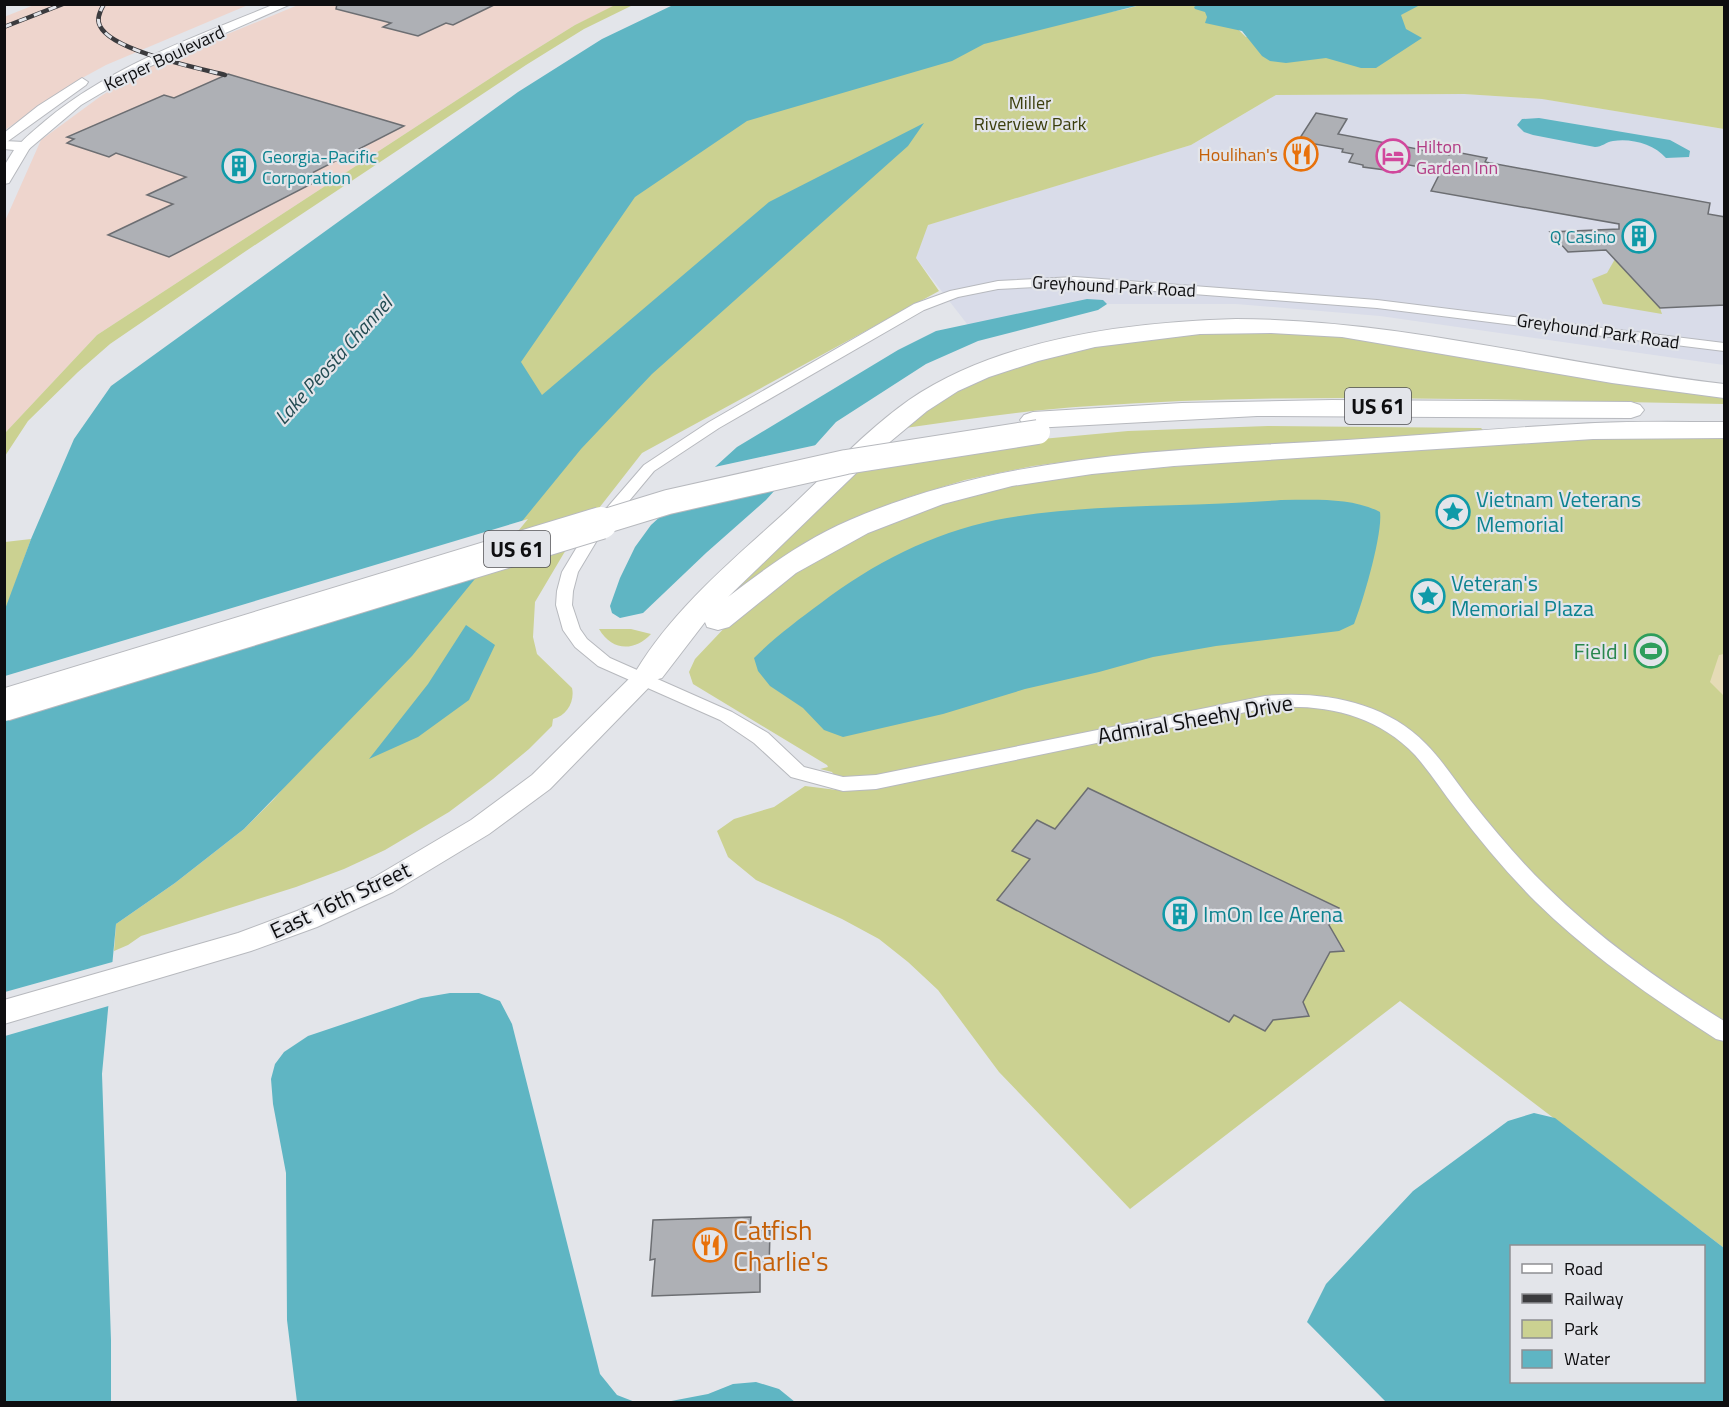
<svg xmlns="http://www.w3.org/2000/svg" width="1729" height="1407" viewBox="0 0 1729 1407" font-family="'Titillium Web',sans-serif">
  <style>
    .built { fill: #d9dce9 }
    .industrial { fill: #eed5cd }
    .green { fill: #cbd191 }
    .sand { fill: #e5dbb6 }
    .water { fill: #5fb5c3; fill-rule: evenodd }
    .pier { fill: #e3e5ea }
    .building { fill: #aeb0b5; stroke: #6c6e72; stroke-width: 1.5 }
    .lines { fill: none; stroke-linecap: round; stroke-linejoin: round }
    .minor-casing { stroke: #b7b9be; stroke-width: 2 }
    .tertiary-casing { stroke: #b7b9be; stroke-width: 2 }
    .secondary-casing { stroke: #b7b9be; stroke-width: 2 }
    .motorway-casing { stroke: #b7b9be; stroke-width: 2 }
    .minor { fill: #fff; fill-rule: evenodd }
    .tertiary { fill: #fff; fill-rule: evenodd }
    .secondary { fill: #fff; fill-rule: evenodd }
    .motorway { fill: #fff; fill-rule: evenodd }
    .rail-casing { stroke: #3b3b3e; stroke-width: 4.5 }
    .rail { stroke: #e3e5ea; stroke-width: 3; stroke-dasharray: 8; stroke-linecap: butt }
    .motorway-bridge-far1-casing { stroke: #b7b9be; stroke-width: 26; stroke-linecap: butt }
    .motorway-bridge-casing { stroke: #b7b9be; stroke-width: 34; stroke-linecap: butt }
    .motorway-bridge-far1 { stroke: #fff; stroke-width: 24 }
    .motorway-bridge { stroke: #fff; stroke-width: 32 }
    .labels { text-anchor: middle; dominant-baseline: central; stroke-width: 4.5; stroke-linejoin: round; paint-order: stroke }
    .far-street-label { font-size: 18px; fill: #0e0e10; stroke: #e3e5ea }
    .far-park-label { font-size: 18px; fill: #3b3e0c; stroke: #e3e5ea }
    .far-hotel-label { font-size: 18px; fill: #b23c85; stroke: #e3e5ea; text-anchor: start }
    .far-food-label { font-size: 18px; fill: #c56008; stroke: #e3e5ea; text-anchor: end }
    .far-culture-label { font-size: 18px; fill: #0d838f; stroke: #e3e5ea; text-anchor: start }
    .far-water-label { font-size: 20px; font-style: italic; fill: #244c53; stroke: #e3e5ea }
    .shield { fill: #e3e5ea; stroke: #4e4e51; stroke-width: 1.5 }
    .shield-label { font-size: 21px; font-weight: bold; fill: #0e0e10 }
    .culture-label { font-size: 22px; fill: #0d838f; stroke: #e3e5ea; text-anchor: start }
    .leisure-label { font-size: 22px; fill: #27864d; stroke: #e3e5ea; text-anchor: end }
    .street-label { font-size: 22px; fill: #0e0e10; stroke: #e3e5ea }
    .near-food-label { font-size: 27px; fill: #c56008; stroke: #e3e5ea; text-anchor: start }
  </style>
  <rect width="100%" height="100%" fill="#e3e5ea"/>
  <path class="built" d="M1464 94 1543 99 1724 129V365L1380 316 1236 304H1107L974 333 916 258 927 225 1191 145 1276 95Z"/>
  <path class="industrial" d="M34 5H248L106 65 73 83 5 130 4 17Z
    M298 5H617L575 25 509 66 97 335 5 433V221L41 140 101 96 150 66Z"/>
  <path class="green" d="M617 4 633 5 584 29 526 65 243 253 110 344 78 372 28 421 5 456V433L97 335 509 66 575 25Z
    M1140 5H1213L1246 37 1400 15 1418 5H1724V129L1542 99 1464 94 1276 95 1191 145 928 225 916 258 939 291 642 453 564 553 535 602 533 637 537 654 572 688C575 701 567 716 553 719L552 726 529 749 493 779 449 812 385 850 344 869 296 887 141 936 128 945 114 951 116 924 175 883 244 829 274 799 433 612 505 443 514 287 698 131 978 37 1126 9Z
    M1615 259 1660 308 1662 314 1603 304 1592 279 1607 273Z
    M1215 330 1337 334 1681 391 1724 396V404C1514 401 1302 391 1091 406 1026 410 962 420 898 429 959 385 1022 356 1097 343 1136 336 1176 334 1215 330Z
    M1268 426 1481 428 1483 430 1071 461 1033 466 965 480 906 498 839 526 728 599 725 597 855 468 1042 439 1128 431Z
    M1670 436H1724V1248L1400 1001 1130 1209 999 1072 938 990 908 962 879 939 842 919 756 880 728 857 717 831 734 819 774 807 805 786 845 791 832 772 820 769 828 767 827 765 693 684 689 672 695 659 730 622 763 593 842 543 940 503 1041 477 1532 439Z
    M31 539 5 612V542Z
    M599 629H631L651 634C634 652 612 651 599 629Z"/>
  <path class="sand" d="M1724 654V696L1710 682 1719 655Z"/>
  <path class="water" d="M673 5H1140L984 44 952 61 747 121 635 197 521 362 542 395 769 202 924 123 908 146 652 374 581 449 412 656 244 829 175 883 116 924 102 1074 111 1340V1402H5L4 612 31 539 74 439 111 386 518 92 602 39Z
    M1197 5H1420L1401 15 1406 29 1422 38 1376 68H1361L1326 58 1286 63 1270 61 1262 56 1242 31 1205 23 1207 17 1205 12 1195 9 1194 7Z
    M1539 118 1670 140 1690 151 1689 157 1666 158C1654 144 1631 138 1613 141 1606 142 1602 147 1595 147L1533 135 1524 132 1517 125 1522 119Z
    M1087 299 1103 300 1107 304 1098 310 978 341 926 364 836 422 766 500 706 553 643 613 620 618 612 613 610 606 620 578 635 547 651 525 737 447 898 350 936 331Z
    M1281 500C1313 500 1351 497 1380 512 1383 533 1363 602 1354 624L1339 631 1216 646 1153 657 1099 672 1025 689 943 714 843 737 824 730 803 708 770 686 758 671 754 658C775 637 798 620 821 603 872 564 932 533 996 520 1090 502 1186 508 1281 500Z
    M466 625 495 645 469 700 418 737 369 759 428 684Z
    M450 993H479L500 1001 512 1024 600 1374 617 1395 635 1402H297L287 1320 286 1173 273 1104 271 1079 275 1064 284 1052 308 1036 421 998Z
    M1534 1113 1555 1118 1724 1248V1402H1386L1307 1322 1326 1284 1413 1191 1508 1121ZM1512 1246H1704V1382H1512Z
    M756 1382 779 1389 795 1402H666L708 1394 733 1384Z"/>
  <path class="pier" d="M821 444 786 482 660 514 710 468Z
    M528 519 490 565 5 717V676Z
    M116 961 112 1005 5 1036V992Z"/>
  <path class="building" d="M337 4H496L453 25 446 23 418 36 383 27 391 23 336 9Z
    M228 74 404 126 308 175 321 179 169 257 108 235 173 204 147 195 186 177 116 153 109 157 67 143 74 139 67 137 164 95 174 98Z
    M1316 113 1347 119 1338 134 1449 155 1451 151 1487 158 1485 162 1710 203 1708 214 1725 217V305L1660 308 1606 250 1568 252 1550 232 1619 229V224L1431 191 1441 171 1404 164 1400 172 1363 167V165L1349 162 1353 154 1342 152 1343 149 1298 141Z
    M1088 788 1339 908 1329 925 1344 951 1330 952 1303 1002 1309 1016 1273 1020 1265 1031 1234 1015 1229 1022 997 900 1030 859 1012 851 1037 820 1055 829Z
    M751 1217 750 1231 770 1230 769 1270H760V1292L652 1296 655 1259 650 1260 653 1220Z"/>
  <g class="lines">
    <g class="minor-casing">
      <path id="minor" d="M1075 277 1377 300 1724 343V351L1377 308 1075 285 998 289 958 297 924 310 719 428 654 471 599 537 578 572 573 591 572 605 580 629 587 639 610 658 732 712 768 733 804 767 843 777 876 775 1265 696C1322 691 1384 701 1426 744 1443 761 1456 782 1471 801 1495 831 1519 860 1546 886 1600 939 1661 982 1724 1021V1041L1716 1039C1652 998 1590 955 1536 902 1507 873 1481 842 1456 809 1442 791 1430 772 1415 755 1375 713 1320 703 1265 708L876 789 843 791 791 777 754 743 720 720 598 666 575 647 563 630 556 605 557 591 562 572 586 532 644 465 709 422 914 304 950 291 998 281Z"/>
    </g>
    <g class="tertiary-casing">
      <path id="tertiary" d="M275 4H291L137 72 81 105 29 149 24 150 18 146C25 137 36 129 45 121 112 65 195 37 275 4Z
        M82 78 88 82 86 85 4 144V133L38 106Z"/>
    </g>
    <g class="secondary-casing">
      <path id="secondary" d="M4 141 24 142 31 146 9 183 4 184V166L14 150 4 149Z
        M651 663 659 665 663 671 659 677 550 789 489 834 393 892 317 927 251 951 4 1024V1000L238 933 297 911 373 878 471 820 532 775 643 665Z"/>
    </g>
    <g class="motorway-casing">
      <path id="motorway" d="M1236 319C1401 319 1561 365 1724 384V398L1612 383 1342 337 1271 333 1200 334 1095 347 1038 361 989 377 958 391 927 411 879 451 728 597C766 568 805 539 850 520 1007 452 1179 450 1347 440 1430 435 1512 427 1595 423 1638 421 1681 422 1724 422V438L1593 439 1174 466 1092 474 1012 486 943 504 868 533 796 573 729 627 718 630 707 627 705 622 662 678 651 681 640 678 636 671C673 610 729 563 781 516 824 477 862 433 909 400 1000 338 1129 322 1236 319Z
        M1332 400 1631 402 1640 405 1644 410 1640 415 1631 418 1257 416 1033 428 1024 425 1020 420 1024 415 1033 412 1182 403Z"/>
    </g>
    <use href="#minor" class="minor"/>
    <use href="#tertiary" class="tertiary"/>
    <use href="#secondary" class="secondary"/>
    <use href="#motorway" class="motorway"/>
    <g class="rail-casing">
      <path id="rail" d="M104 4C100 11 96 19 100 26 112 51 198 68 225 75
        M4 27 63 4"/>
    </g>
    <use href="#rail" class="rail"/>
    <g class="motorway-bridge-far1-casing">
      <path id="motorway-bridge-far1" d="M596 524 668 502 846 462 1038 432"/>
    </g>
    <g class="motorway-bridge-casing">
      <path id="motorway-bridge" d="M4 705 601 523"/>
    </g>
    <use href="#motorway-bridge-far1" class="motorway-bridge-far1"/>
    <use href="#motorway-bridge" class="motorway-bridge"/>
  </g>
  <defs>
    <g id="restaurant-ring" transform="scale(1.725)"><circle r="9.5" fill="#e3e5ea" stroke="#e8710a" stroke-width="1.5"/><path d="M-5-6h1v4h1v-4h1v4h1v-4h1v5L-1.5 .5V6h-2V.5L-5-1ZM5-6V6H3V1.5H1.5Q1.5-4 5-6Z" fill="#e8710a"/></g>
    <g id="hotel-ring" transform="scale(1.725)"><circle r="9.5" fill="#e3e5ea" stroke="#d1479c" stroke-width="1.5"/><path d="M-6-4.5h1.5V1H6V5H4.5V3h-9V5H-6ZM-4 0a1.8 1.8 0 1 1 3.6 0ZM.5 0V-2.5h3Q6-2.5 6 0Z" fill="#d1479c"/></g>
    <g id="building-ring" transform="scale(1.725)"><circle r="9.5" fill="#e3e5ea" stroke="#0f9aa8" stroke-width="1.5"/><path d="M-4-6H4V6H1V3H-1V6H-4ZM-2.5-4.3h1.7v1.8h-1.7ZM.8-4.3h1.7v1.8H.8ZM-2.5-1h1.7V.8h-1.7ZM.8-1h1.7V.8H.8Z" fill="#0f9aa8"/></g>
    <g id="sight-ring" transform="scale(1.725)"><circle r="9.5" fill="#e3e5ea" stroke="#0f9aa8" stroke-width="1.5"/><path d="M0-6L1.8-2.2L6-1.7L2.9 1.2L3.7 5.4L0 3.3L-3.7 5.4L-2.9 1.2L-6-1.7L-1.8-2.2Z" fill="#0f9aa8"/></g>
    <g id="stadium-ring" transform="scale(1.725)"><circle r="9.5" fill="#e3e5ea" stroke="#2e9e5b" stroke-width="1.5"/><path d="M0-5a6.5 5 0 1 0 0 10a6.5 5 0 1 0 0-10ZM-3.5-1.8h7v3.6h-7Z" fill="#2e9e5b"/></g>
  </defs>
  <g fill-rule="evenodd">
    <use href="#restaurant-ring" x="1301" y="154"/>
    <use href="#hotel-ring" x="1393" y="156"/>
    <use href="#building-ring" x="239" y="166"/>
    <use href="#building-ring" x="1639" y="236"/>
    <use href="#sight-ring" x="1453" y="512"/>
    <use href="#sight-ring" x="1428" y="596"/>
    <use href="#stadium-ring" x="1651" y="651"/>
    <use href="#building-ring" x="1180" y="914"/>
    <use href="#restaurant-ring" x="710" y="1245"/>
  </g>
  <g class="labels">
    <g class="far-street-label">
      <text transform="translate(164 58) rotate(-25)">Kerper Boulevard</text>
      <text transform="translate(1114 286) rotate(3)">Greyhound Park Road</text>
      <text transform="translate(1598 331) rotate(8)">Greyhound Park Road</text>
    </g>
    <g class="far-park-label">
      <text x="1030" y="102">Miller<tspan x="1030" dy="21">Riverview Park</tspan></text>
    </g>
    <g class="far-hotel-label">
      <text x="1416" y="146">Hilton<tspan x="1416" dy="21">Garden Inn</tspan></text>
    </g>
    <g class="far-food-label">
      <text x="1278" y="154">Houlihan's</text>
    </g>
    <g class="far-culture-label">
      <text x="262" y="156">Georgia-Pacific<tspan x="262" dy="21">Corporation</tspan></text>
      <text x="1616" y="236" text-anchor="end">Q Casino</text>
    </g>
    <g class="far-water-label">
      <text transform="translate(333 360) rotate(-48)">Lake Peosta Channel</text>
    </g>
    <g class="shield">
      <rect x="1345" y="388" width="66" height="36" rx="4.5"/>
      <rect x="484" y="531" width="66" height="36" rx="4.5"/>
    </g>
    <g class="shield-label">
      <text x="1378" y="406">US 61</text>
      <text x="517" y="549">US 61</text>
    </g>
    <g class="culture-label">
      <text x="1476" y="499">Vietnam Veterans<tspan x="1476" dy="25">Memorial</tspan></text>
      <text x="1451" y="583">Veteran's<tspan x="1451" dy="25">Memorial Plaza</tspan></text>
      <text x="1203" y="914">ImOn Ice Arena</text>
    </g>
    <g class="leisure-label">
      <text x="1628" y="651">Field I</text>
    </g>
    <g class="street-label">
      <text transform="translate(1195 719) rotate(-10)">Admiral Sheehy Drive</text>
      <text transform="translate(340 900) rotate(-25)">East 16th Street</text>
    </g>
    <g class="near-food-label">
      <text x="733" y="1229">Catfish<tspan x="733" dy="31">Charlie's</tspan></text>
    </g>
  </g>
  <rect width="1729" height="1407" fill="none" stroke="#0e0e10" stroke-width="12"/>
  <rect x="1510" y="1245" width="195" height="138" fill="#e3e5ea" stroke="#8e8f93" stroke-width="1.5"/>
  <rect x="1522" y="1264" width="30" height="9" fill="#ffffff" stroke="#8e8f93" stroke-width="1.5"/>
  <text x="1564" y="1275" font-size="18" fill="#0e0e10">Road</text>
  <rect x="1522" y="1294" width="30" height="9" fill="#3b3b3e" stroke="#8e8f93" stroke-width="1.5"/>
  <text x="1564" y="1305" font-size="18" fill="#0e0e10">Railway</text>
  <rect x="1522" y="1320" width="30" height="18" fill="#cbd191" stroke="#8e8f93" stroke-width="1.5"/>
  <text x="1564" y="1335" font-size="18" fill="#0e0e10">Park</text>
  <rect x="1522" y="1350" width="30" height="18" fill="#5fb5c3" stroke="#8e8f93" stroke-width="1.5"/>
  <text x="1564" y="1365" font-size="18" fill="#0e0e10">Water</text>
</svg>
